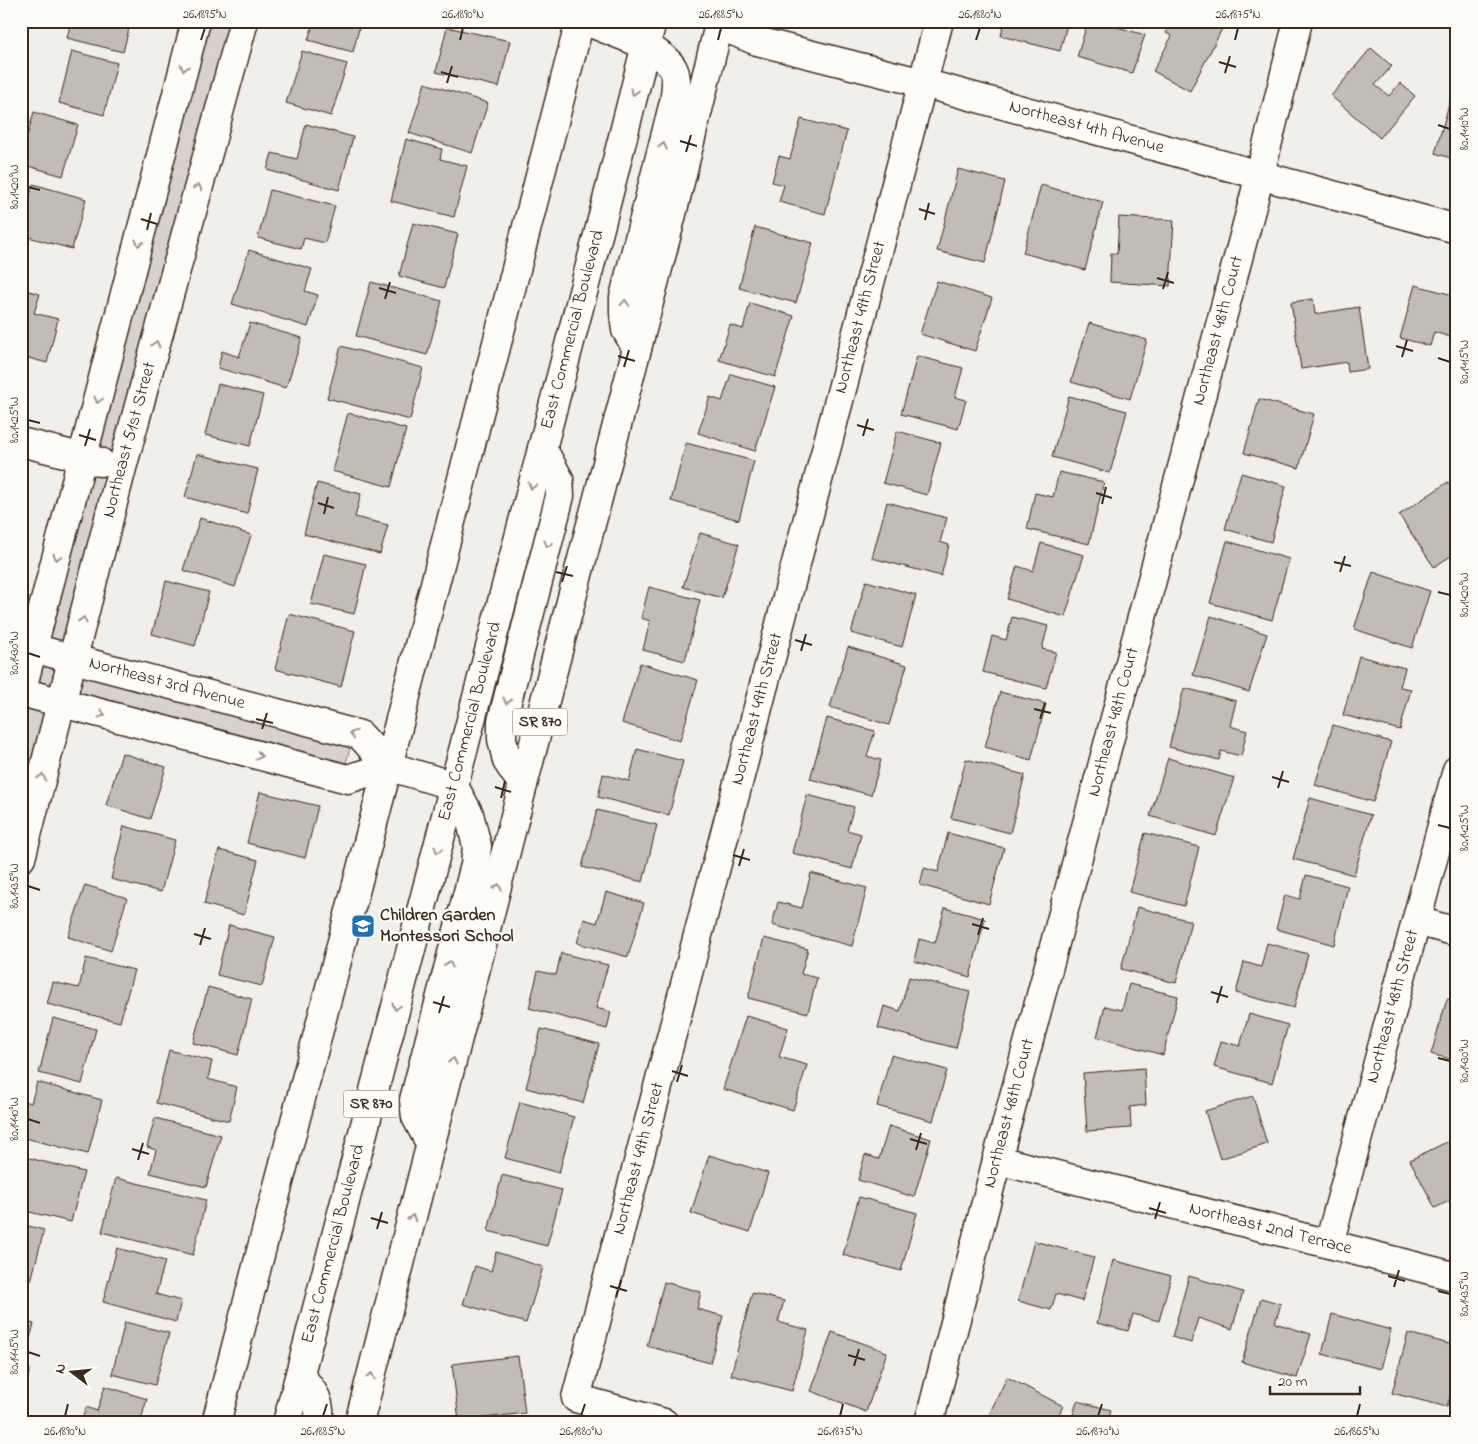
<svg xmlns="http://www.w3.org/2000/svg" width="1478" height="1444" viewBox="0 0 1478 1444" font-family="'Indie Flower',sans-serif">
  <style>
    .green { fill: #d7d2cc; stroke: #897e75 }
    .building { fill: #c1bcb4; stroke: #3b2a1e }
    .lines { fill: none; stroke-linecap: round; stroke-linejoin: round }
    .minor-casing { stroke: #3b2a1e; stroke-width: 31 }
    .primary-casing { stroke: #3b2a1e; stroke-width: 31 }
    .minor { stroke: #fdfcf7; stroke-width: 28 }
    .primary { stroke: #fdfcf7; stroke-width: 28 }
    .oneway { stroke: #9c938a }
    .ticks { fill: none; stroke: #3b2a1e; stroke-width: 2 }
    .labels { text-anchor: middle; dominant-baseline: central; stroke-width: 4.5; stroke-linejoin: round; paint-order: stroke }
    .shield { fill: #fdfcf7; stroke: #75695f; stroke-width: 1 }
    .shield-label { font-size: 16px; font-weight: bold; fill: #3b2a1e }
    .street-label { font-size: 18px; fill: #3b2a1e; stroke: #fdfcf7 }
    .poi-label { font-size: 18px; font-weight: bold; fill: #3b2a1e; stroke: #fdfcf7; text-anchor: start }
    .neatline { fill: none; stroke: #3b2a1e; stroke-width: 2 }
    .ticks-label { font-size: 12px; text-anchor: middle; fill: #3b2a1e }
  </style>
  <rect width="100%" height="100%" fill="#f1efea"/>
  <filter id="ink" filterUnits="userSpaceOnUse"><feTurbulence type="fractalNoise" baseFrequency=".02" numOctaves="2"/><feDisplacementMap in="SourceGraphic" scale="10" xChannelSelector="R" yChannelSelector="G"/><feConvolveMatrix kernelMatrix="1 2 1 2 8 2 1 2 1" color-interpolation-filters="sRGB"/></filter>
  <g filter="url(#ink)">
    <path class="green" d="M206 21H234L66 664 352 740 345 767 58 692 21 832V716Z"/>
    <path class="building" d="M71 21H131L123 52 67 38Z
      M314 21H361L353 52 308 40Z
      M1004 21H1068L1060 51 1001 36Z
      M1088 21H1115L1114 26 1145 35 1132 73 1077 57Z
      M1172 21H1226L1190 91 1153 71 1172 36 1166 33Z
      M447 27 510 41 499 87 436 72Z
      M1371 48 1392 66 1375 85 1389 96 1400 83 1415 96 1380 138 1331 96Z
      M72 51 117 63 104 115 59 103Z
      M302 51 347 64 331 116 286 103Z
      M425 83 488 103 472 153 409 133Z
      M1452 94 1457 96V160L1435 153Z
      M34 112 78 125 63 176 21 164V157Z
      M801 119 847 131 825 214 779 202 784 185 772 182 779 156 790 159Z
      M306 124 353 137 339 190 267 170 272 153 297 159Z
      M406 139 442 149 440 159 467 166 454 217 391 201Z
      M958 169 1005 181 985 263 937 251Z
      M33 184 86 199 72 249 21 235V225Z
      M1041 185 1103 202 1085 270 1023 253Z
      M270 190 335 206 325 243 304 238 301 249 258 238Z
      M1119 217 1174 220 1170 286 1110 282 1111 253 1117 254Z
      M413 223 458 234 444 288 399 276Z
      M755 227 813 243 796 303 739 288Z
      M249 250 312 269 305 291 318 295 308 327 232 304Z
      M937 281 992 298 975 351 920 334Z
      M371 282 442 301 427 355 356 336Z
      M1415 285 1457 296V339L1434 332 1430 346 1400 338Z
      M21 289 40 294 34 313 58 319 47 363 21 356Z
      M1313 299 1315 314 1359 307 1368 369 1348 372 1347 362 1301 369 1291 302Z
      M750 303 794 316 775 377 719 360 730 325 743 329Z
      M250 323 302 338 286 388 218 368 222 351 239 357Z
      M1089 323 1147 340 1130 399 1071 382Z
      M341 346 423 368 410 420 327 398Z
      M917 356 963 368 955 397 966 400 958 429 901 414Z
      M731 374 775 387 755 451 698 433 710 397 722 401Z
      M218 384 263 395 250 446 205 435Z
      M1069 396 1127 411 1110 473 1052 457Z
      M1259 399 1314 414 1299 468 1244 453Z
      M348 413 406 429 391 487 332 471Z
      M897 431 941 443 927 495 883 483Z
      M686 443 754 461 739 520 671 501Z
      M197 454 258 469 247 514 185 497Z
      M1059 472 1104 482 1089 544 1027 529 1035 493 1053 497Z
      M1241 473 1286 486 1271 542 1225 529Z
      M1448 482 1457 496V552L1434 567 1399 515Z
      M317 483 361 494 355 517 388 525 380 554 304 534Z
      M887 502 947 518 940 542 949 545 941 576 872 558Z
      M200 518 251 535 235 587 183 570Z
      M700 533 739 544 722 598 683 587Z
      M1227 541 1289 559 1272 620 1210 603Z
      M1041 543 1084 555 1065 617 1007 599 1017 566 1033 571Z
      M324 554 366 564 354 614 311 604Z
      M1373 572 1430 591 1412 648 1354 629Z
      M166 581 209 592 195 646 152 634Z
      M866 581 916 595 902 647 851 633Z
      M649 587 700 600 685 661 643 650 650 621 641 618Z
      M289 614 355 631 341 687 275 669Z
      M1211 616 1267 634 1249 692 1193 675Z
      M1012 617 1048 626 1042 649 1056 652 1046 688 983 672 992 636 1006 640Z
      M848 647 907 665 889 725 830 707Z
      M1359 656 1405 668 1400 687 1411 689 1400 730 1343 715Z
      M640 663 698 680 680 741 622 723Z
      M1184 688 1236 701 1230 726 1247 731 1241 756 1221 751 1219 760 1169 747Z
      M1000 692 1046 704 1031 760 985 747Z
      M827 718 875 731 867 756 881 760 871 795 810 779Z
      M1333 725 1391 742 1373 802 1315 785Z
      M637 749 683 761 669 815 598 797 603 774 629 781Z
      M122 753 166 767 150 819 106 805Z
      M1168 758 1234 778 1216 836 1150 816Z
      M966 759 1025 775 1010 833 951 818Z
      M260 792 318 806 305 858 247 843Z
      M807 795 854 807 847 830 861 834 852 869 792 853Z
      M1310 798 1371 815 1354 875 1293 859Z
      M597 810 657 825 643 882 582 867Z
      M124 826 175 840 161 892 111 879Z
      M948 833 1004 848 989 904 920 885 924 868 938 872Z
      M1145 833 1199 847 1184 906 1129 892Z
      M219 850 258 860 244 915 204 904Z
      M811 873 867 888 852 946 772 925 778 902 802 908Z
      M1306 875 1348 886 1334 945 1276 929 1285 895 1300 899Z
      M85 885 127 898 111 951 68 937Z
      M606 892 644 903 628 957 577 943 584 919 597 923Z
      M1137 907 1191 921 1176 983 1121 969Z
      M945 908 985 919 970 977 914 961 919 939 935 943Z
      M229 925 275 937 262 986 217 975Z
      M764 938 808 949 801 974 817 978 808 1013 748 998Z
      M1267 943 1308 954 1294 1008 1236 993 1244 962 1261 967Z
      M561 953 608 965 596 1008 611 1012 607 1029 529 1008 538 971 556 975Z
      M86 958 134 970 120 1022 47 1004 53 982 79 988Z
      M909 977 970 992 956 1048 878 1028 884 1006 900 1011Z
      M1129 984 1178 996 1163 1055 1097 1037 1105 1006 1122 1010Z
      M208 987 252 999 238 1055 193 1043Z
      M1447 999 1457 1001V1061L1431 1054Z
      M1249 1014 1288 1025 1272 1083 1214 1067 1221 1041 1240 1046Z
      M746 1016 788 1028 779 1057 807 1065 793 1110 723 1089Z
      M53 1018 96 1029 82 1084 39 1073Z
      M541 1029 599 1044 583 1103 526 1088Z
      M169 1050 212 1061 208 1079 237 1087 229 1121 156 1103Z
      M891 1055 947 1070 933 1121 877 1106Z
      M1144 1068 1146 1105 1130 1107 1131 1128 1087 1131 1083 1073Z
      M37 1082 102 1100 88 1154 21 1137V1100L31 1103Z
      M1253 1096 1267 1144 1220 1159 1205 1111Z
      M520 1102 574 1117 559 1173 505 1158Z
      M155 1118 221 1135 206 1187 150 1173 156 1150 147 1147Z
      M889 1126 931 1139 914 1197 858 1180 865 1155 879 1159Z
      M1457 1137V1197L1435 1208 1410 1160Z
      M709 1155 768 1173 750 1232 691 1213Z
      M25 1157 84 1172 71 1222 21 1210V1171Z
      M502 1175 562 1190 547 1246 488 1231Z
      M116 1178 206 1200 193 1255 102 1232Z
      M859 1197 917 1213 901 1271 843 1255Z
      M21 1224 44 1230 31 1281 21 1279Z
      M1034 1241 1094 1257 1082 1301 1056 1294 1051 1310 1018 1301Z
      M117 1248 165 1261 156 1294 181 1301 176 1322 103 1302Z
      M496 1252 543 1267 526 1323 463 1304 475 1266 491 1271Z
      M1113 1260 1171 1276 1159 1321 1133 1314 1128 1331 1097 1323Z
      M1189 1276 1243 1292 1232 1329 1198 1318 1191 1343 1172 1337Z
      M664 1282 701 1292 697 1309 723 1316 710 1363 647 1346Z
      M752 1293 784 1301 778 1322 808 1330 792 1391 731 1375Z
      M1261 1298 1281 1304 1275 1323 1311 1334 1297 1378 1242 1362Z
      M1332 1314 1391 1330 1381 1369 1322 1354Z
      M21 1321 34 1324 26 1352 21 1351Z
      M125 1322 169 1333 155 1385 112 1374Z
      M832 1332 887 1352 866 1412 811 1391Z
      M1408 1333 1457 1346V1371L1447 1407 1392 1393Z
      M518 1356 525 1413 459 1421 452 1364Z
      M21 1366 30 1369 21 1403Z
      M1007 1377 1063 1406 1055 1423H985Z
      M105 1386 147 1399 140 1423H81L86 1407 97 1411Z
      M1077 1401 1111 1410 1108 1423H1071Z
      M1151 1417 1171 1423H1150Z"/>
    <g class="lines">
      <g class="minor-casing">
        <g id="minor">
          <path d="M586 21 646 45"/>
          <path id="s1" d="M719 25 757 41 923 83 1457 229"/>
          <path d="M21 442 100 462"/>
          <path id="s2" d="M21 645 360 735 388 766 454 786"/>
          <path d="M21 692 348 779 388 766"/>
          <path d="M21 693 196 21"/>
          <path id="s3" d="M21 858 122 468 244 21"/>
          <path d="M1417 921 1457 932"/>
          <path id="s4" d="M997 1160 1329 1244 1457 1277"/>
          <path id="s5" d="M1329 1244 1457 770"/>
          <path d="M216 1423 388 766 580 21"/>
          <path id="s6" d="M664 1423 576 1398 939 21"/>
          <path id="s7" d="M929 1423 997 1160 1253 202 1298 21"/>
        </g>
      </g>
      <g class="primary-casing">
        <g id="primary">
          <path d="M637 349 626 330 624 313V297L674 102C680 66 673 65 646 45"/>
          <path d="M523 785 507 761 502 739V721L560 496 559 479 542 448"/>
          <path d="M431 1145 416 1117 414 1100 475 865 477 846 469 814 454 786"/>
          <path d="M300 1375C312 1390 323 1402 318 1423"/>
          <path id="s8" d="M287 1423 604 212 652 21"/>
          <path d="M359 1423 523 785 669 226 720 21"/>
        </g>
      </g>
      <use href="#minor" class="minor"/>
      <use href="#primary" class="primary"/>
    </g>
    <defs><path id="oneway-chevron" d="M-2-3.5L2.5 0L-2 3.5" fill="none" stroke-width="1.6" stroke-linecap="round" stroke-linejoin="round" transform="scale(1.25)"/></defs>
    <g class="oneway">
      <use href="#oneway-chevron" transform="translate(184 68) rotate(105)"/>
      <use href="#oneway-chevron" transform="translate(634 92) rotate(104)"/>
      <use href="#oneway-chevron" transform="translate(663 146) rotate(-76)"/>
      <use href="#oneway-chevron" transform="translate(198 187) rotate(-75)"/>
      <use href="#oneway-chevron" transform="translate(139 243) rotate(105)"/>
      <use href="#oneway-chevron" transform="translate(625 303) rotate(-86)"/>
      <use href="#oneway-chevron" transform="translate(156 344) rotate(-75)"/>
      <use href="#oneway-chevron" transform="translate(98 400) rotate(105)"/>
      <use href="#oneway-chevron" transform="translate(532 486) rotate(105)"/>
      <use href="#oneway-chevron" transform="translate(548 544) rotate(105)"/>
      <use href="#oneway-chevron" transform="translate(57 557) rotate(105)"/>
      <use href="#oneway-chevron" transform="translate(83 620) rotate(-76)"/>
      <use href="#oneway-chevron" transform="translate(507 701) rotate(104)"/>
      <use href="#oneway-chevron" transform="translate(102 714) rotate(15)"/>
      <use href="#oneway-chevron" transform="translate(353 734) rotate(-162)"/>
      <use href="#oneway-chevron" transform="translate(259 756) rotate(15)"/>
      <use href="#oneway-chevron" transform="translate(42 777) rotate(-76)"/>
      <use href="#oneway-chevron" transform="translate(438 850) rotate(105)"/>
      <use href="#oneway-chevron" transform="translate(498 887) rotate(-76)"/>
      <use href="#oneway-chevron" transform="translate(449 964) rotate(-75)"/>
      <use href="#oneway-chevron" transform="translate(396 1007) rotate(105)"/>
      <use href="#oneway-chevron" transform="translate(453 1061) rotate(-76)"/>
      <use href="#oneway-chevron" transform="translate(412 1218) rotate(-76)"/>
      <use href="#oneway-chevron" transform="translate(371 1376) rotate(-76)"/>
    </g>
  </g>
  <path class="ticks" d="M201 40 205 28M460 40 463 28M718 40 721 28M976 40 980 28M1235 40 1238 28M1219 62 1236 67M441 72 458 77M1225 73 1230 56M447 83 452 66M1438 125 1450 129M680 141 697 146M686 152 691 135M28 187 40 190M919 209 935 214M141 219 157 224M925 220 929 203M147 230 151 213M1157 278 1174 283M379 288 396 293M1163 289 1168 272M385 299 390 282M1396 346 1413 351M618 356 635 361M1402 357 1407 340M1438 358 1450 362M624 367 629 350M28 420 40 423M857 425 874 430M79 435 96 440M863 436 868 419M85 446 90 429M1096 493 1112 498M318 503 334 508M1102 504 1106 487M324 514 328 497M1334 562 1351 566M556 572 573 576M1340 572 1345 556M562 582 567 566M1438 592 1450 595M795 640 812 645M801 651 806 634M28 653 40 657M1034 709 1051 713M256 719 273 723M1040 719 1045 703M262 729 267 713M1272 777 1289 782M495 787 511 792M1278 788 1283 771M501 798 505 781M1438 825 1450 828M733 855 750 860M739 866 744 849M28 886 40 890M972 924 989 929M194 934 211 939M978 935 983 918M200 945 205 928M1211 992 1228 997M433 1002 450 1007M1217 1003 1222 986M439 1013 444 996M1438 1058 1450 1061M672 1071 688 1076M677 1082 682 1065M28 1119 40 1123M910 1139 927 1144M132 1149 149 1154M916 1150 921 1133M138 1160 143 1143M1149 1208 1166 1213M371 1218 388 1223M1155 1219 1160 1202M377 1229 382 1212M1388 1276 1405 1281M610 1286 627 1291M1394 1287 1399 1270M1438 1291 1450 1294M616 1297 621 1280M28 1352 40 1356M848 1355 865 1360M854 1366 859 1349M65 1416 68 1404M323 1416 327 1404M581 1416 585 1404M840 1416 843 1404M1098 1416 1102 1404M1357 1416 1360 1404"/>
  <defs>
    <g id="school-square" transform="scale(1.25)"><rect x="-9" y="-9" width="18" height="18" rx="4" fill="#1f6fb2" stroke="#fdfcf7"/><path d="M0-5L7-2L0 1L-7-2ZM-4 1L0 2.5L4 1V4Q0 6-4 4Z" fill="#fff"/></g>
  </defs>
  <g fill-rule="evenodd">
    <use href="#school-square" x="363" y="926"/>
  </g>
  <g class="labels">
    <g class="shield">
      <rect x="512.5" y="708.5" width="55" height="27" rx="4"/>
      <rect x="343.5" y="1090.5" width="55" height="27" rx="4"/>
    </g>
    <g class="shield-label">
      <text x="540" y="722">SR 870</text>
      <text x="371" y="1104">SR 870</text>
    </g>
    <g class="street-label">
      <text stroke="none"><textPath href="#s1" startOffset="382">Northeast 4th Avenue</textPath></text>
      <text stroke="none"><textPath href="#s6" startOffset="1209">Northeast 49th Street</textPath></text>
      <text stroke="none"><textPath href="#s8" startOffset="1130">East Commercial Boulevard</textPath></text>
      <text stroke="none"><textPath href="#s7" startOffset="1130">Northeast 48th Court</textPath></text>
      <text stroke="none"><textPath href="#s3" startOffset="432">Northeast 51st Street</textPath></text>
      <text stroke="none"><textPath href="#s2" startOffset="151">Northeast 3rd Avenue</textPath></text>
      <text stroke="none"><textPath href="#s6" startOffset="804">Northeast 49th Street</textPath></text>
      <text stroke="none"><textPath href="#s8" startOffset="725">East Commercial Boulevard</textPath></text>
      <text stroke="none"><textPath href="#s7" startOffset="725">Northeast 48th Court</textPath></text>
      <text stroke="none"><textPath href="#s5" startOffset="246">Northeast 48th Street</textPath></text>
      <text stroke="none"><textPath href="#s7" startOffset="320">Northeast 48th Court</textPath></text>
      <text stroke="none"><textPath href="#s6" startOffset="339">Northeast 49th Street</textPath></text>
      <text stroke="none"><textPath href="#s4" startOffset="282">Northeast 2nd Terrace</textPath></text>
      <text stroke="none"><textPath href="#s8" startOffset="185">East Commercial Boulevard</textPath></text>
    </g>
    <g class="poi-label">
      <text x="380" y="916">Children Garden<tspan x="380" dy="21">Montessori School</tspan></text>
    </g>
  </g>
  <rect width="1478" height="1444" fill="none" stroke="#fdfcf7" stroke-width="55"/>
  <g transform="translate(72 1372) rotate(286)" stroke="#fdfcf7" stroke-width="4" paint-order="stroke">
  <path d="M0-4L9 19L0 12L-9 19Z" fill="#3b2a1e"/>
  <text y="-8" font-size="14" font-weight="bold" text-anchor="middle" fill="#3b2a1e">N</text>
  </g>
  <path d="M1270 1386v8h90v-8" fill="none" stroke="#3b2a1e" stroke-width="2.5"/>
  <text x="1278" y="1386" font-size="15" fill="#3b2a1e" stroke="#fdfcf7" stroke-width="4" paint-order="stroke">20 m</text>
  <rect x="28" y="28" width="1422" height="1388" class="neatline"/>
  <g class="ticks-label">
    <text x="205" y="18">26.1895°N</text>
    <text x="463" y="18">26.1890°N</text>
    <text x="721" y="18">26.1885°N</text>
    <text x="980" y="18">26.1880°N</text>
    <text x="1238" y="18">26.1875°N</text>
    <text transform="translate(1464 129) rotate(-90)" y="4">80.1410°W</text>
    <text transform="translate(14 187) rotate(-90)" y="4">80.1420°W</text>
    <text transform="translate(1464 362) rotate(-90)" y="4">80.1415°W</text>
    <text transform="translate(14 420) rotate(-90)" y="4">80.1425°W</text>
    <text transform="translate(1464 595) rotate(-90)" y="4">80.1420°W</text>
    <text transform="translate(14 653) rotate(-90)" y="4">80.1430°W</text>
    <text transform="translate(1464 828) rotate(-90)" y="4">80.1425°W</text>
    <text transform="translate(14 886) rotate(-90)" y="4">80.1435°W</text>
    <text transform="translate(1464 1061) rotate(-90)" y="4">80.1430°W</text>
    <text transform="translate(14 1119) rotate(-90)" y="4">80.1440°W</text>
    <text transform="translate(1464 1294) rotate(-90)" y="4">80.1435°W</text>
    <text transform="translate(14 1352) rotate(-90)" y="4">80.1445°W</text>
    <text x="65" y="1435">26.1890°N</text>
    <text x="323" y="1435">26.1885°N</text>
    <text x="581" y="1435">26.1880°N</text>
    <text x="840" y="1435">26.1875°N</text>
    <text x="1098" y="1435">26.1870°N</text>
    <text x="1357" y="1435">26.1865°N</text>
  </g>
</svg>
